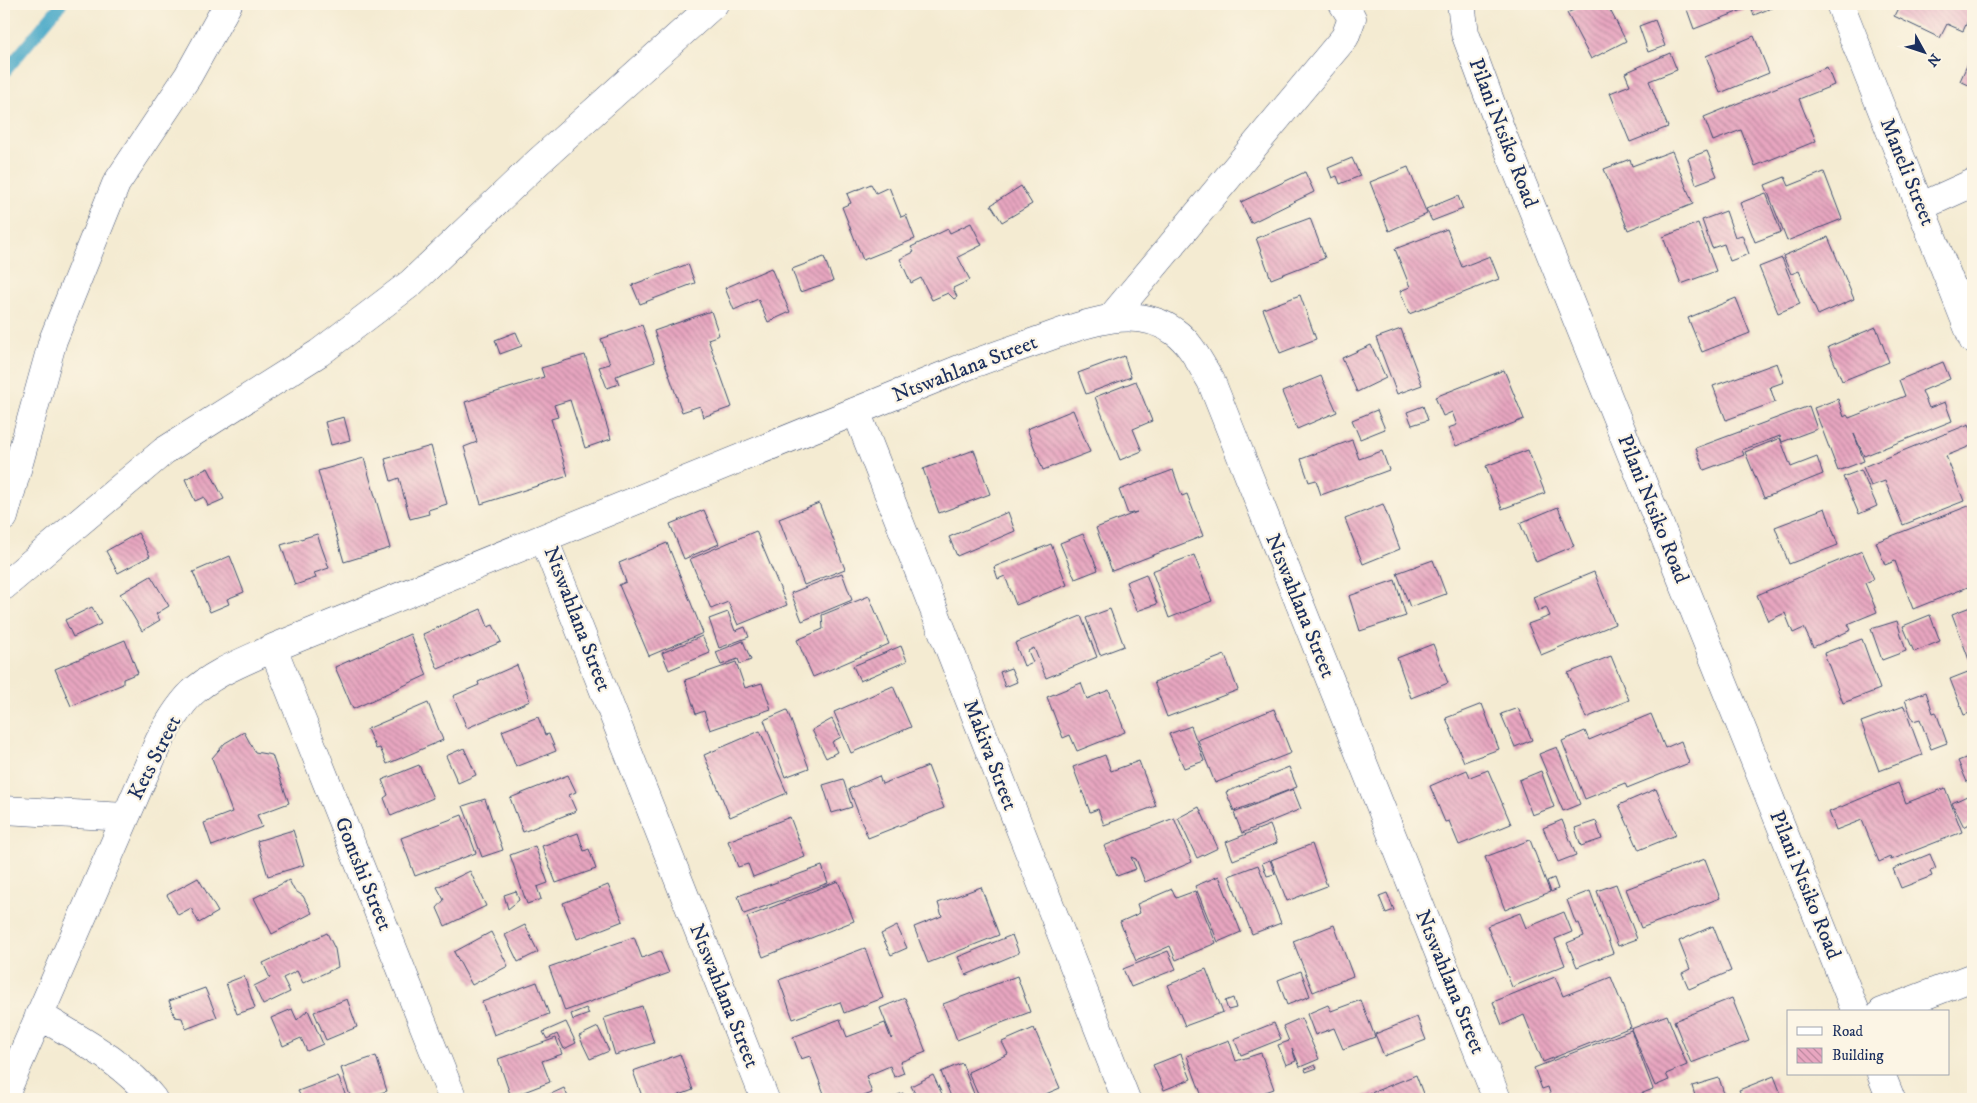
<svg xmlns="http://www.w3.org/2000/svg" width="1977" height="1103" viewBox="0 0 1977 1103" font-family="'IM FELL DW Pica',serif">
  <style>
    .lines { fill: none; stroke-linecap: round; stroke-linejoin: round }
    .stream { stroke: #49a9c8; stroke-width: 12 }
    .building { fill: url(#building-back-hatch) }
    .street-casing { stroke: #3c4b6f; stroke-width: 29 }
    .street { stroke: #fff; stroke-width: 28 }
    .labels { text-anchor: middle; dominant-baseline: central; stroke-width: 4.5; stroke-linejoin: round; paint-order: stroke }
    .street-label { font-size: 21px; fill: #1b2f5e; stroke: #fcf5e5 }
  </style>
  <defs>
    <pattern id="building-back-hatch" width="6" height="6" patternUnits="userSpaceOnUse" patternTransform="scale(1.25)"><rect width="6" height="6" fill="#e8a6c0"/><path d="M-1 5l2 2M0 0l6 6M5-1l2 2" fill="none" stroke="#bb889f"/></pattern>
  </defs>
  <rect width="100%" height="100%" fill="#fcf5e5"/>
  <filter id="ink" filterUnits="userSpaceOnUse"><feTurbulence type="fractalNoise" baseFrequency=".02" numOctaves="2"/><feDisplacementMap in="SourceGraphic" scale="10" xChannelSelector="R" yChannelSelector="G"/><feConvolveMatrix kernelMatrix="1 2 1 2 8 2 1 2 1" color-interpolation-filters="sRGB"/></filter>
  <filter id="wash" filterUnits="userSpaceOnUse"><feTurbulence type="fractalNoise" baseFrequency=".0096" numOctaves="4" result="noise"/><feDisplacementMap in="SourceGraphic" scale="20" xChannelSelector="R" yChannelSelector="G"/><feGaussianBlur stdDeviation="1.12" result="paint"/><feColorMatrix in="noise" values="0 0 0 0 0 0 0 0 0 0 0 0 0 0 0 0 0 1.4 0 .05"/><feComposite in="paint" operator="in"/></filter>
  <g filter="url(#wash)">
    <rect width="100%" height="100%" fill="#f4ebd2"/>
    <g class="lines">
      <path class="stream" d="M4 73 61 4"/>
    </g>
    <g id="blocks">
      <path class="building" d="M1586 4H1607L1626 41 1591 59 1567 13Z
        M1685 4H1743L1745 9 1694 29Z
        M1749 4H1781L1754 15Z
        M1900 4H1973V10L1963 31 1947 24 1940 38 1894 16Z
        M1655 20 1665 46 1648 52 1639 26Z
        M1754 36 1769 73 1720 93 1706 56Z
        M1973 52V87L1960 81Z
        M1670 53 1677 70 1649 81 1668 127 1630 142 1610 93 1630 85 1625 73Z
        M1827 67 1834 85 1799 99 1816 141 1755 166 1741 130 1713 141 1704 117Z
        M1672 151 1693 204 1628 230 1604 169 1630 159 1632 166Z
        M1707 151 1717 176 1696 184 1688 158Z
        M1352 158 1360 176 1340 184 1337 176 1332 178 1328 168Z
        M1408 167 1427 214 1389 231 1370 182Z
        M1305 172 1314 192 1251 223 1241 202Z
        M1824 172 1842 219 1787 241 1765 185 1785 177 1789 186Z
        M871 184 876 193 889 187 901 217 906 215 915 239 863 260 842 207 851 203 847 194Z
        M1021 186 1032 204 1002 222 991 205Z
        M1766 193 1781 232 1755 242 1740 203Z
        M1458 196 1463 209 1432 221 1426 209Z
        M1726 211 1735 237 1742 235 1749 254 1730 261 1724 244 1712 248 1702 220Z
        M1310 218 1325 258 1271 279 1256 238Z
        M971 223 982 245 958 257 970 280 953 288 957 297 954 299 948 293 932 300 921 278 911 283 900 259 914 252 911 247 948 229 950 233Z
        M1698 223 1716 271 1681 284 1663 237Z
        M1447 229 1462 267 1490 256 1499 279 1409 314 1400 291 1410 287 1395 249Z
        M1828 237 1854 299 1818 315 1799 271 1791 274 1783 256Z
        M824 257 833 281 800 292 792 269Z
        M1782 258 1800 304 1778 313 1759 267Z
        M688 264 695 283 640 304 632 285Z
        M771 268 790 312 768 322 758 299 734 310 725 288Z
        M1300 295 1316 339 1280 353 1263 309Z
        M1736 298 1750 333 1702 352 1688 318Z
        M711 311 719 335 708 339 732 407 703 417 700 406 682 412 654 331Z
        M642 325 655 362 616 376 619 384 607 388 599 367 610 364 601 339Z
        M1876 327 1889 362 1842 381 1828 347Z
        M1401 329 1422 385 1397 394 1376 338Z
        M516 332 522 346 500 354 495 340Z
        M1371 345 1386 378 1357 392 1342 358Z
        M585 355 611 439 585 448 570 400 554 405 558 417 551 419 568 476 481 504 464 447 477 442 465 402 544 377 541 368Z
        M1124 356 1131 377 1086 394 1078 373Z
        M1943 362 1950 379 1922 391 1929 408 1945 402 1952 421 1864 456 1854 434 1864 461 1838 471 1814 408 1838 399 1844 417 1847 415 1849 418 1905 396 1899 380Z
        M1777 363 1784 382 1770 387 1775 402 1726 420 1713 386Z
        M1504 370 1524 419 1456 446 1448 428 1457 425 1452 412 1443 416 1435 397Z
        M1321 376 1337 412 1297 429 1282 392Z
        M1136 381 1152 421 1133 429 1142 451 1120 460 1095 397Z
        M1423 406 1428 420 1412 425 1407 412Z
        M1809 406 1817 429 1782 442 1780 436 1742 450 1744 455 1704 470 1696 448Z
        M1073 410 1090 452 1043 470 1027 429Z
        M1377 410 1385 429 1360 439 1352 420Z
        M344 417 350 440 331 445 325 422Z
        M1969 424 1973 435V445L1946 456 1964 501 1903 525 1885 481 1871 486 1863 467Z
        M1780 438 1791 467 1817 457 1823 474 1764 498 1745 452Z
        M1352 440 1359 459 1382 451 1389 470 1321 495 1316 480 1309 482 1301 459Z
        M431 446 447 504 428 510 429 514 410 519 399 478 391 481 385 459Z
        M974 450 990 494 939 513 923 469Z
        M1528 450 1545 493 1502 509 1486 466Z
        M364 458 390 548 344 562 318 471Z
        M208 468 224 499 208 506 204 497 195 501 185 479Z
        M1173 470 1182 496 1187 494 1203 536 1112 571 1096 528 1137 512 1128 514 1119 490Z
        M1861 470 1877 506 1859 514 1843 477Z
        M819 503 845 569 804 585 779 519Z
        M1383 504 1400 549 1363 564 1345 519Z
        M1971 505 1973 510V585L1913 609 1895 561 1885 565 1876 542Z
        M1558 507 1574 546 1536 562 1520 523Z
        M1825 508 1838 545 1789 564 1775 527Z
        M704 510 719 544 684 559 670 524Z
        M1008 512 1015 531 957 556 949 537Z
        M756 531 787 605 738 625 728 602 711 609 690 559Z
        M138 533 150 556 118 573 106 551Z
        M317 534 329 568 314 573 316 578 295 585 281 545Z
        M1083 534 1098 570 1075 579 1060 543Z
        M667 543 703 633 649 656 619 585 626 582 619 563Z
        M1051 544 1067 585 1016 605 1005 576 998 579 994 567Z
        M1862 551 1874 579 1865 583 1877 612 1848 624 1851 630 1813 647 1804 628 1793 633 1785 613 1768 621 1757 595Z
        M1194 555 1212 601 1169 618 1152 571Z
        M230 556 244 592 227 599 229 604 210 612 193 572Z
        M1433 560 1446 594 1410 607 1397 573Z
        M1594 572 1615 624 1541 655 1528 624 1550 616 1546 607 1538 611 1533 597Z
        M842 573 852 600 802 621 791 593Z
        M1146 574 1157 604 1137 611 1126 582Z
        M151 576 169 606 156 614 160 620 142 631 120 594Z
        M1395 580 1406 616 1360 631 1349 596Z
        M869 596 889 644 813 677 797 640 823 629 822 615Z
        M1973 606V665H1971L1952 614Z
        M92 607 101 624 73 637 65 620Z
        M481 609 488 627 493 625 501 642 438 669 423 634Z
        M1110 609 1124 646 1100 655 1086 618Z
        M728 612 735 631 745 627 749 637 719 648 709 619Z
        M1930 615 1940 641 1914 652 1903 626Z
        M1081 616 1097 657 1046 678 1034 648 1028 651 1033 662 1024 666 1015 643Z
        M1897 621 1906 651 1882 660 1871 629Z
        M410 634 427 675 353 709 335 667Z
        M702 636 710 653 669 670 662 653Z
        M1862 639 1880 689 1843 703 1824 653Z
        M125 640 138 673 123 679V684L71 706 55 669Z
        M743 641 751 660 740 664 738 659 721 665 716 652Z
        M1433 644 1448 683 1411 698 1397 658Z
        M901 646 907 661 860 681 853 666Z
        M1225 655 1238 690 1167 717 1154 682Z
        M1611 656 1629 700 1586 718 1568 673Z
        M736 662 745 688 762 683 771 709 710 730 704 711 696 714 685 680Z
        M517 665 530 701 467 728 453 696 479 685 478 682Z
        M1011 668 1017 682 1005 687 1000 672Z
        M1973 670V712L1964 715 1950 679Z
        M1081 683 1087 699 1109 690 1125 732 1077 751 1070 735 1063 738 1047 697Z
        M893 686 911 727 851 753 834 712Z
        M1926 692 1933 713 1936 712 1947 743 1931 749 1920 719 1913 721 1905 700Z
        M428 703 443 740 387 764 380 748 376 749 367 729Z
        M1482 704 1499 749 1464 762 1446 718Z
        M1904 706 1922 755 1879 771 1861 722Z
        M1518 708 1532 740 1515 747 1501 714Z
        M1274 709 1291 753 1215 783 1198 740Z
        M787 710 809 768 785 777 764 720Z
        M1651 714 1665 748 1681 741 1689 763 1627 788 1625 783 1585 799 1562 741 1585 731 1589 740Z
        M538 717 545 735 549 734 556 751 516 767 502 731Z
        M832 719 841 737 832 742 837 752 826 758 812 730Z
        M1191 726 1204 761 1184 768 1169 734Z
        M760 731 787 793 730 817 704 755Z
        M244 732 255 752 272 755 289 803 257 815 262 827 212 846 204 823 232 812 212 758 225 743Z
        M1557 747 1580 804 1563 811 1539 754Z
        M464 748 476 775 458 783 446 756Z
        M1105 755 1111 771 1139 761 1156 806 1104 825 1098 809 1090 812 1073 767Z
        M1973 755V779L1967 782 1958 761Z
        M419 765 433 798 391 816 384 798 388 795 382 780Z
        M928 766 944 808 868 838 849 789 879 776 882 784Z
        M1289 767 1297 787 1234 811 1226 792Z
        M1467 770 1470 777 1488 770 1511 824 1459 845 1449 821 1445 822 1430 786Z
        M1541 771 1554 807 1532 815 1519 780Z
        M568 775 576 792 569 795 576 811 523 832 510 798Z
        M843 779 852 807 832 813 823 785Z
        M1898 783 1906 803 1945 788 1962 832 1891 860 1890 857 1879 862 1862 820 1836 830 1829 812Z
        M1293 789 1301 809 1242 833 1234 813Z
        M1656 789 1676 835 1639 850 1619 805Z
        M1967 796 1973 810V822L1964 827 1952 803Z
        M485 799 503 850 482 857 463 806Z
        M1199 807 1218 848 1197 858 1178 818Z
        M462 815 476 853 415 876 401 838Z
        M790 817 805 857 753 877 748 864 738 867 728 841Z
        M1174 818 1192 862 1145 882 1136 859 1131 857 1136 869 1117 876 1104 846Z
        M1562 820 1576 855 1558 862 1543 828Z
        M1596 821 1602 839 1581 846 1575 828Z
        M1270 825 1277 843 1233 860 1226 842Z
        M293 830 304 865 268 876 257 841Z
        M578 833 584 851 589 849 596 869 556 883 542 846Z
        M1530 840 1550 892 1505 910 1485 857Z
        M1312 844 1327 886 1287 901 1271 860Z
        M535 846 548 883 537 887 541 899 527 904 510 855Z
        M1930 854 1936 869 1930 871 1932 876 1901 888 1893 869Z
        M1705 859 1720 898 1641 928 1626 889Z
        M1270 860 1275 874 1267 876 1262 863Z
        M1258 865 1281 923 1252 934 1229 876Z
        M822 866 828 883 744 914 738 896Z
        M470 871 486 906 445 926 437 908 444 900 437 887Z
        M1219 876 1241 932 1218 942 1195 886Z
        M198 878 218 912 199 923 191 908 178 915 167 895Z
        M1554 878 1558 889 1551 892 1547 881Z
        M289 880 294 890 303 896 312 913 272 934 254 898Z
        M838 881 854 921 763 957 747 917Z
        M1616 884 1637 939 1618 946 1597 891Z
        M608 885 623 921 577 939 563 903Z
        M981 887 999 935 928 963 914 927 942 916 938 903Z
        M1172 889 1176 898 1195 891 1216 943 1176 960 1170 946 1136 961 1120 922 1140 913 1137 904Z
        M516 891 519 900 508 909 504 895Z
        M1590 891 1613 953 1577 967 1567 943 1584 936 1579 923 1576 924 1567 900Z
        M1387 893 1394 910 1386 913 1379 896Z
        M1564 912 1572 932 1555 939 1565 965 1512 987 1487 926 1520 913 1526 928Z
        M525 925 538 952 518 962 505 935Z
        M1334 925 1353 976 1313 992 1293 941Z
        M897 926 907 948 891 955 881 934Z
        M1713 926 1731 971 1689 989 1682 973 1690 969 1679 941Z
        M491 932 508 966 472 985 454 952Z
        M327 933 335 949 338 967 303 983 297 971 283 978 290 992 263 1005 254 986 270 978 263 963Z
        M1012 935 1019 953 966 975 958 957Z
        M634 937 642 958 660 951 669 973 565 1011 549 967Z
        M865 948 883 998 844 1013 840 1002 793 1019 779 980Z
        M1168 951 1176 969 1131 987 1123 969Z
        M1206 969 1223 1012 1185 1026 1168 985Z
        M1301 971 1310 996 1287 1005 1278 980Z
        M244 976 255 1008 237 1014 226 983Z
        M1017 976 1030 1012 957 1040 943 1004Z
        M1555 977 1563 996 1611 977 1631 1027 1543 1062 1524 1015 1502 1025 1493 1002Z
        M537 982 549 1014 494 1035 482 1002Z
        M205 988 217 1017 186 1029 182 1018 175 1017 169 1001Z
        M905 998 926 1052 900 1062 904 1073 894 1077 890 1066 866 1076 872 1093 856 1099H826L810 1056 801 1059 793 1037 840 1019 847 1037 885 1023 891 1039 892 1038 880 1008Z
        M1233 998 1236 1008 1228 1010 1225 1001Z
        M1732 998 1749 1041 1691 1063 1674 1021Z
        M347 999 357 1027 326 1040 314 1012Z
        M1361 1000 1375 1037 1343 1049 1334 1028 1315 1035 1307 1014 1328 1005 1331 1011Z
        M642 1006 654 1043 615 1055 604 1018Z
        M586 1008 589 1014 573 1020 571 1014Z
        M292 1009 297 1020 308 1010 323 1044 307 1051 301 1038 283 1046 271 1018Z
        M1667 1015 1687 1065 1666 1074 1669 1080 1655 1086 1631 1029Z
        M1417 1017 1426 1040 1384 1056 1375 1034Z
        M1301 1018 1319 1059 1300 1067 1292 1048 1296 1061 1286 1065 1278 1045 1289 1041 1283 1026Z
        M566 1022 576 1043 564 1049 557 1034 547 1039 543 1032Z
        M1274 1023 1281 1039 1241 1055 1234 1039Z
        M598 1027 609 1051 590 1059 579 1036Z
        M1034 1028 1060 1088 1034 1099H980L968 1072 1008 1054 1002 1042Z
        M1631 1030 1653 1089 1628 1099H1552L1548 1087 1542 1089 1534 1068Z
        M556 1038 562 1054 542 1061 550 1082 511 1097 498 1059Z
        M1229 1040 1236 1061 1261 1053 1274 1089 1246 1099H1203L1187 1056Z
        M680 1054 693 1090 669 1099H643L633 1071Z
        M1181 1054 1191 1079 1164 1090 1153 1065Z
        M376 1056 387 1091 360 1099H351L341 1068Z
        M962 1063 976 1099H952L941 1072Z
        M1315 1065 1317 1068 1306 1072 1305 1069Z
        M933 1075 942 1094 932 1099H918L911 1086Z
        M1416 1075 1425 1099H1356Z
        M338 1076 347 1099H302L298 1091Z
        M1774 1076 1783 1099H1743L1739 1090Z
        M1719 1078 1725 1097 1716 1099H1696L1692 1086Z
        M564 1088 569 1099H540Z
        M903 1093 905 1099H888Z"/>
    </g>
  </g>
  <g filter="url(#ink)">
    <use href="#blocks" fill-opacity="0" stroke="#3c4b6f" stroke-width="1"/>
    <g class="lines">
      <g class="street-casing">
        <path id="street" d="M1461 4 1465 33 1505 141 1856 1012
          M1840 4 1973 340
          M1922 206 1973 183
          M1110 319 1345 37 1352 18 1343 4
          M856 411 1126 1099
          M4 517 53 340 116 184 188 76 228 4
          M544 539 765 1099
          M4 586 164 451 319 353 411 283 538 162 714 4
          M273 648 453 1099
          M4 810 125 817
          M1882 1012 1973 977
          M39 1015C80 1040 123 1061 153 1099
          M1881 1074 1891 1099
          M4 1097 159 741C168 725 178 707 192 693 214 672 246 661 273 648L972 364C994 356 1017 348 1040 340 1081 325 1136 302 1175 332 1191 343 1201 365 1211 381L1497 1099"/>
      </g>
      <use href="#street" class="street"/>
    </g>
  </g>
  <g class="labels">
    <g class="street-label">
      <text transform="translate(1503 133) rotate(69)">Pilani Ntsiko Road</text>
      <text transform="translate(1907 172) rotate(68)">Maneli Street</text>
      <text transform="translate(965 369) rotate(-21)">Ntswahlana Street</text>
      <text transform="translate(1653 509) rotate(68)">Pilani Ntsiko Road</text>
      <text transform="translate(1300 606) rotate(68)">Ntswahlana Street</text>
      <text transform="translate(577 619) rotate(69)">Ntswahlana Street</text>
      <text transform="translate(990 755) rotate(69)">Makiva Street</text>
      <text transform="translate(155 758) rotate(-63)">Kets Street</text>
      <text transform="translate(363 874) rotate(68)">Gontshi Street</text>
      <text transform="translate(1805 885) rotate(68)">Pilani Ntsiko Road</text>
      <text transform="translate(1450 982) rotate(68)">Ntswahlana Street</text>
      <text transform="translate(724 996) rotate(68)">Ntswahlana Street</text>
    </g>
  </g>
  <rect width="1977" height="1103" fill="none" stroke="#fcf5e5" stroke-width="20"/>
  <rect x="1787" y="1010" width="162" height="65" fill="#fcf5e5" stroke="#a2a6af"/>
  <rect x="1797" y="1027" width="25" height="8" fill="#ffffff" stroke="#a2a6af"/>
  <text x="1832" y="1036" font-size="15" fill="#1b2f5e">Road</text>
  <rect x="1797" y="1048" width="25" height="15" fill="url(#building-back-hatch)" stroke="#a2a6af"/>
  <text x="1832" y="1060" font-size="15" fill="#1b2f5e">Building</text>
  <g transform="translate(1924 52) rotate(130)" stroke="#fcf5e5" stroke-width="4" paint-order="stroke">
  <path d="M0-4L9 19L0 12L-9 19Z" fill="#1b2f5e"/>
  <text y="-8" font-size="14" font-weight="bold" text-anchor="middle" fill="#1b2f5e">N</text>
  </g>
</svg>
